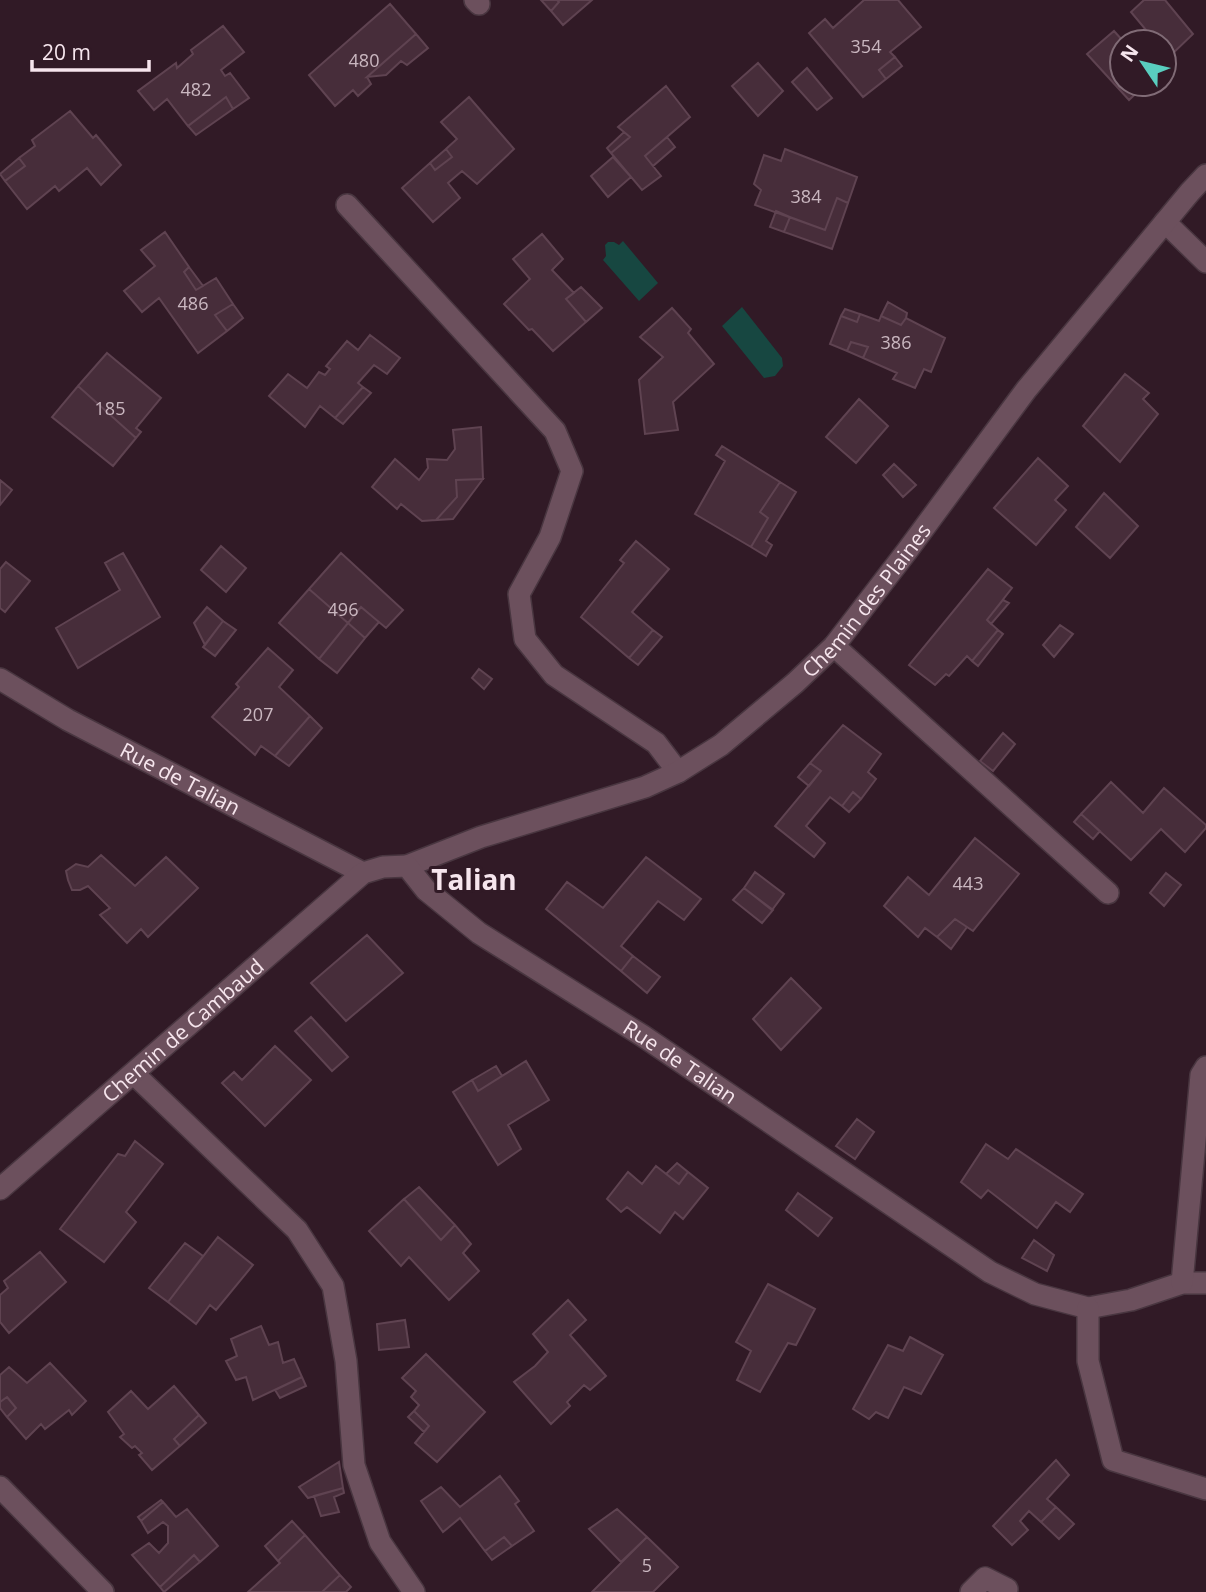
<svg xmlns="http://www.w3.org/2000/svg" width="1206" height="1592" viewBox="0 0 1206 1592" font-family="'Open Sans',sans-serif">
  <style>
    .water { fill: #174741 }
    .building { fill: #472d3a; stroke: #5f4351; stroke-width: 2 }
    .lines { fill: none; stroke-linecap: round; stroke-linejoin: round }
    .minor-casing { stroke: #493640; stroke-width: 24 }
    .minor { stroke: #6c505d; stroke-width: 21 }
    .labels { text-anchor: middle; dominant-baseline: central; stroke-width: 6; stroke-linejoin: round; paint-order: stroke }
    .number-label { font-size: 18px; fill: #cab7c0 }
    .street-label { font-size: 21px; fill: #f6e5ed; stroke: #311a26 }
    .district-label { font-size: 28px; font-weight: bold; fill: #f6e5ed; stroke: #311a26 }
  </style>
  <rect width="100%" height="100%" fill="#311a26"/>
  <path class="water" d="M623 241 658 283 639 301 603 260 606 256 605 245 608 242H614L619 245Z
    M742 307 782 358 783 366 775 376 764 378 722 326Z"/>
  <path class="building" d="M541 0H557L559 2 551 11Z
    M557 0H592L563 25 551 11 559 2Z
    M864 0H898L921 27 890 52 895 57 879 70 886 79 863 97 809 33 825 19 833 28Z
    M1144 0H1165L1193 34 1169 57 1164 51V42H1156L1131 12Z
    M390 4 416 34 367 77 371 84 358 96 353 90 335 106 309 75Z
    M223 26 244 52 221 70 225 76 230 73 249 98 233 109 226 97 188 126 167 99 154 110 138 91 176 63 177 68 193 54 191 50Z
    M1114 31 1124 42H1122V84H1146L1129 100 1087 54Z
    M416 34 428 48 407 65 401 61 386 75 367 77Z
    M895 57 902 66 886 79 879 70Z
    M758 63 783 91 758 116 732 86Z
    M807 68 832 98 817 110 792 82Z
    M666 86 690 117 645 156 661 176 642 190 611 153 630 137 618 127Z
    M226 97 233 109 196 135 188 126Z
    M469 97 514 149 477 184 462 171 448 183 460 198 433 222 402 188 430 163 435 170 452 157 446 149 457 139 441 122Z
    M70 111 93 138 96 135 121 165 101 185 87 168 59 191 55 186 27 209 5 181 25 166 19 158 35 146 32 140Z
    M624 132 630 137 611 153 607 148Z
    M667 137 675 147 653 166 645 156Z
    M446 149 452 157 435 170 430 163Z
    M785 149 857 177 848 203 837 198 825 230 755 205 761 190 754 184 764 155 781 161Z
    M613 157 631 177 608 197 591 176Z
    M19 158 25 166 5 181 0 174Z
    M837 198 848 203 832 249 784 232 790 217 825 230Z
    M776 211 790 217 784 232 770 227Z
    M165 232 189 267 184 272 196 290 216 278 233 304 215 315 227 331 198 353 159 298 142 312 124 291 155 266 141 250Z
    M542 234 563 259 552 270 574 293 566 299 586 322 553 351 532 329 529 330 504 304 530 279 513 259Z
    M189 267 203 286 196 290 184 272Z
    M581 287 602 308 586 322 566 299Z
    M888 302 907 313 906 318 901 325 881 316Z
    M233 304 243 318 227 331 215 315Z
    M672 308 691 329 688 333 714 364 673 402 678 430 645 434 639 380 663 357 640 337Z
    M845 309 860 314 857 322 841 316Z
    M860 314 879 321 881 316 901 325 906 318 945 338 931 372 924 369 915 388 893 379 897 373 863 358 868 347 851 342 847 351 830 344 841 316 857 322Z
    M370 335 400 358 387 374 374 365 358 383 363 387 335 418 320 406 305 427 269 396 288 374 307 388 319 372 325 375 330 369 326 366 347 341 358 350Z
    M851 342 868 347 863 358 847 351Z
    M107 353 161 398 136 428 141 432 136 438 78 386Z
    M1125 374 1149 393 1143 399 1158 414 1120 462 1083 426Z
    M78 386 136 438 113 466 52 417Z
    M363 387 371 393 343 424 335 418Z
    M859 399 888 426 856 463 826 437Z
    M481 427 483 479 456 480 457 497 436 520 422 521 401 504 397 509 372 487 395 459 419 480 428 468 427 459 447 460 455 449 453 430Z
    M722 446 780 482 760 512 768 518 751 547 695 514 725 461 716 455Z
    M1038 458 1068 486 1055 500 1066 510 1036 545 994 508Z
    M894 464 916 485 903 497 883 475Z
    M483 479 453 519 436 520 457 497 456 480Z
    M0 480 12 490 0 505Z
    M780 482 796 492 766 541 772 545 766 556 751 547 768 518 760 512Z
    M1104 493 1138 526 1110 558 1076 527Z
    M636 541 669 569 632 612 653 630 629 658 581 617 624 563 620 560Z
    M221 546 246 568 226 592 201 570Z
    M123 553 160 617 78 668 56 628 120 590 105 563Z
    M341 553 403 610 386 628 361 607 348 623 309 589Z
    M6 562 30 581 5 612 0 608V569Z
    M988 569 1012 588 987 620 998 630 972 661 967 656 949 676 946 674 935 685 909 665Z
    M309 589 348 623 319 659 279 623Z
    M1003 600 1009 603 991 624 987 620Z
    M207 607 223 621 205 645 194 623Z
    M361 607 379 622 365 638 348 623Z
    M223 621 236 630 215 656 203 647Z
    M348 623 365 638 337 673 319 659Z
    M1060 625 1073 634 1054 657 1043 645Z
    M653 630 662 637 638 665 629 658Z
    M998 630 1003 634 978 666 972 661Z
    M268 648 293 670 279 687 310 716 275 756 261 746 255 755 212 717 239 687 236 684Z
    M479 669 492 679 484 689 472 678Z
    M310 716 322 728 289 766 275 756Z
    M843 725 881 754 868 772 876 779 861 799 853 792 842 806 830 797 806 826 825 843 814 857 775 826 821 771 810 763Z
    M1003 733 1015 744 993 771 980 761Z
    M810 763 821 771 809 786 798 777Z
    M1111 782 1143 813 1164 788 1206 825V828L1185 852 1161 829 1131 860 1081 814Z
    M853 792 861 799 849 812 842 806Z
    M1081 814 1100 831 1093 839 1074 822Z
    M975 838 1019 874 973 931 955 919 937 937 925 928 918 937 884 906 908 877 929 895Z
    M101 855 135 886 166 857 198 888 148 937 141 929 127 943 100 915 110 908 88 886 80 890H72L68 880 66 871 76 864 88 867Z
    M646 857 701 899 684 920 658 901 621 946 633 956 621 971 546 909 567 882 603 908Z
    M755 872 784 894 772 910 744 888Z
    M1166 873 1181 885 1164 906 1150 893Z
    M744 888 773 910 762 923 733 900Z
    M955 919 967 927 951 949 937 937Z
    M367 935 403 973 346 1021 311 983Z
    M633 956 660 977 647 993 621 971Z
    M791 978 821 1008 781 1050 753 1019Z
    M311 1017 348 1057 332 1071 295 1031Z
    M275 1046 311 1080 265 1126 222 1083 234 1072 242 1080Z
    M526 1061 549 1100 508 1125 521 1149 498 1165 453 1092 472 1080 478 1091Z
    M496 1066 502 1076 478 1091 472 1080Z
    M857 1119 874 1132 855 1159 836 1146Z
    M135 1141 163 1164 126 1212 136 1222 104 1262 60 1229 118 1154 125 1156Z
    M986 1144 1008 1159 1016 1149 1083 1194 1070 1212 1056 1202 1037 1228 988 1190 981 1198 961 1182Z
    M677 1163 688 1172 679 1184 666 1174Z
    M656 1166 679 1184 688 1172 708 1188 683 1219 675 1212 660 1233 627 1207 621 1212 607 1199 628 1172 642 1184Z
    M419 1187 455 1225 441 1240 404 1199Z
    M798 1193 832 1218 818 1236 786 1210Z
    M404 1199 441 1240 455 1225 471 1244 463 1253 479 1271 449 1300 409 1257 401 1266 369 1231Z
    M218 1237 253 1265 216 1310 210 1305 196 1324 168 1302Z
    M1034 1240 1054 1255 1047 1271 1022 1258Z
    M185 1243 203 1256 168 1302 149 1288Z
    M40 1252 66 1282 9 1333 0 1322V1295L8 1288 4 1281Z
    M768 1284 815 1309 796 1345 788 1343 760 1392 737 1380 751 1351 736 1342Z
    M568 1300 586 1320 570 1335 606 1376 590 1390 584 1385 567 1402 570 1406 551 1424 514 1382 535 1366 548 1352 533 1334Z
    M405 1320 409 1347 379 1350 377 1324Z
    M261 1326 269 1345 278 1342 283 1363 294 1359 302 1377 253 1400 246 1377 236 1380 226 1361 237 1356 231 1339Z
    M910 1337 943 1355 921 1394 904 1387 888 1418 876 1412 869 1419 853 1409 888 1345 903 1351Z
    M426 1354 485 1412 437 1462 415 1443 429 1426 414 1411 419 1405 411 1397 416 1391 402 1378Z
    M50 1363 86 1401 72 1415 69 1410 45 1429 41 1424 26 1439 7 1417 16 1408 7 1397 0 1402V1375L9 1367 27 1383Z
    M302 1377 306 1386 280 1398 275 1390Z
    M174 1386 199 1415 174 1439 180 1446 152 1470 139 1455 142 1453 135 1446 132 1448 120 1437 124 1434 108 1412 131 1391 148 1409Z
    M7 1397 16 1408 7 1417 0 1408V1402Z
    M414 1411 429 1426 424 1432 408 1417Z
    M199 1415 206 1423 180 1446 174 1439Z
    M1056 1460 1069 1475 1047 1499 1056 1507 1041 1522 1029 1511 1020 1521 1028 1530 1012 1545 993 1526Z
    M339 1462 343 1488 308 1498 299 1487Z
    M500 1476 519 1501 515 1504 534 1531 512 1546 504 1537 485 1551 460 1518 443 1532 421 1501 441 1487 460 1507Z
    M343 1488 344 1493 334 1497 339 1512 321 1516 314 1496Z
    M161 1500 163 1502 141 1521 138 1517Z
    M163 1502 176 1517 187 1509 218 1546 200 1562 194 1555 160 1587 132 1555 149 1543 159 1553 168 1543V1526L163 1522 148 1533 141 1521Z
    M1056 1507 1074 1524 1059 1539 1041 1522Z
    M617 1509 647 1537 621 1562 589 1529Z
    M292 1521 305 1535 278 1561 265 1546Z
    M305 1535 340 1575 322 1592H248L280 1563 278 1561Z
    M504 1537 512 1546 492 1560 485 1551Z
    M647 1537 678 1567 653 1592H592Z
    M194 1555 200 1562 164 1592 160 1587Z
    M340 1575 351 1587 346 1592H322Z"/>
  <g class="lines">
    <g class="minor-casing">
      <g id="minor">
        <path d="M475 0 479 4"/>
        <path d="M347 205 555 431 572 471 550 537 519 594 525 639 554 675 656 743 678 772"/>
        <path d="M1165 222 1206 262"/>
        <path d="M834 646 1108 893"/>
        <path id="s1" d="M0 679 68 720 363 873"/>
        <path id="s2" d="M407 866 481 837 645 787 678 772 721 745 795 683 834 646 907 551 1026 390 1190 192 1206 175"/>
        <path d="M134 1074 297 1230 333 1286 346 1361 354 1465 380 1542 414 1592"/>
        <path id="s3" d="M0 1189 363 873 383 867 407 866 426 890 479 933 643 1036 990 1272 1035 1294 1088 1308 1131 1300 1182 1283H1206"/>
        <path d="M1182 1283 1201 1075 1206 1067"/>
        <path d="M1088 1308V1361L1113 1460 1206 1489"/>
        <path d="M0 1487 103 1592"/>
        <path d="M971 1592 985 1578 1007 1589"/>
      </g>
    </g>
    <use href="#minor" class="minor"/>
  </g>
  <g class="labels">
    <g class="number-label">
      <text x="866" y="46">354</text>
      <text x="364" y="60">480</text>
      <text x="196" y="89">482</text>
      <text x="806" y="196">384</text>
      <text x="193" y="303">486</text>
      <text x="896" y="342">386</text>
      <text x="110" y="408">185</text>
      <text x="343" y="609">496</text>
      <text x="258" y="714">207</text>
      <text x="968" y="883">443</text>
      <text x="647" y="1565">5</text>
    </g>
    <g class="street-label">
      <text stroke="none"><textPath href="#s2" startOffset="544">Chemin des Plaines</textPath></text>
      <text stroke="none"><textPath href="#s1" startOffset="206">Rue de Talian</textPath></text>
      <text stroke="none"><textPath href="#s3" startOffset="242">Chemin de Cambaud</textPath></text>
      <text stroke="none"><textPath href="#s3" startOffset="864">Rue de Talian</textPath></text>
    </g>
    <g class="district-label">
      <text x="474" y="879">Talian</text>
    </g>
  </g>
  <g transform="translate(1143 63) rotate(305)"><circle r="33" fill="#311a26" stroke="#806b76" stroke-width="2"/>
  <path d="M0-5L12 26L0 18L-12 26Z" fill="#59cebf"/>
  <text y="-10" font-size="19" font-weight="bold" text-anchor="middle" fill="#f6e5ed">N</text>
  </g>
  <path d="M32 60v10h117v-10" fill="none" stroke="#f6e5ed" stroke-width="3.5"/>
  <text x="42" y="60" font-size="21" fill="#f6e5ed" stroke="#311a26" stroke-width="5" paint-order="stroke">20 m</text>
</svg>
